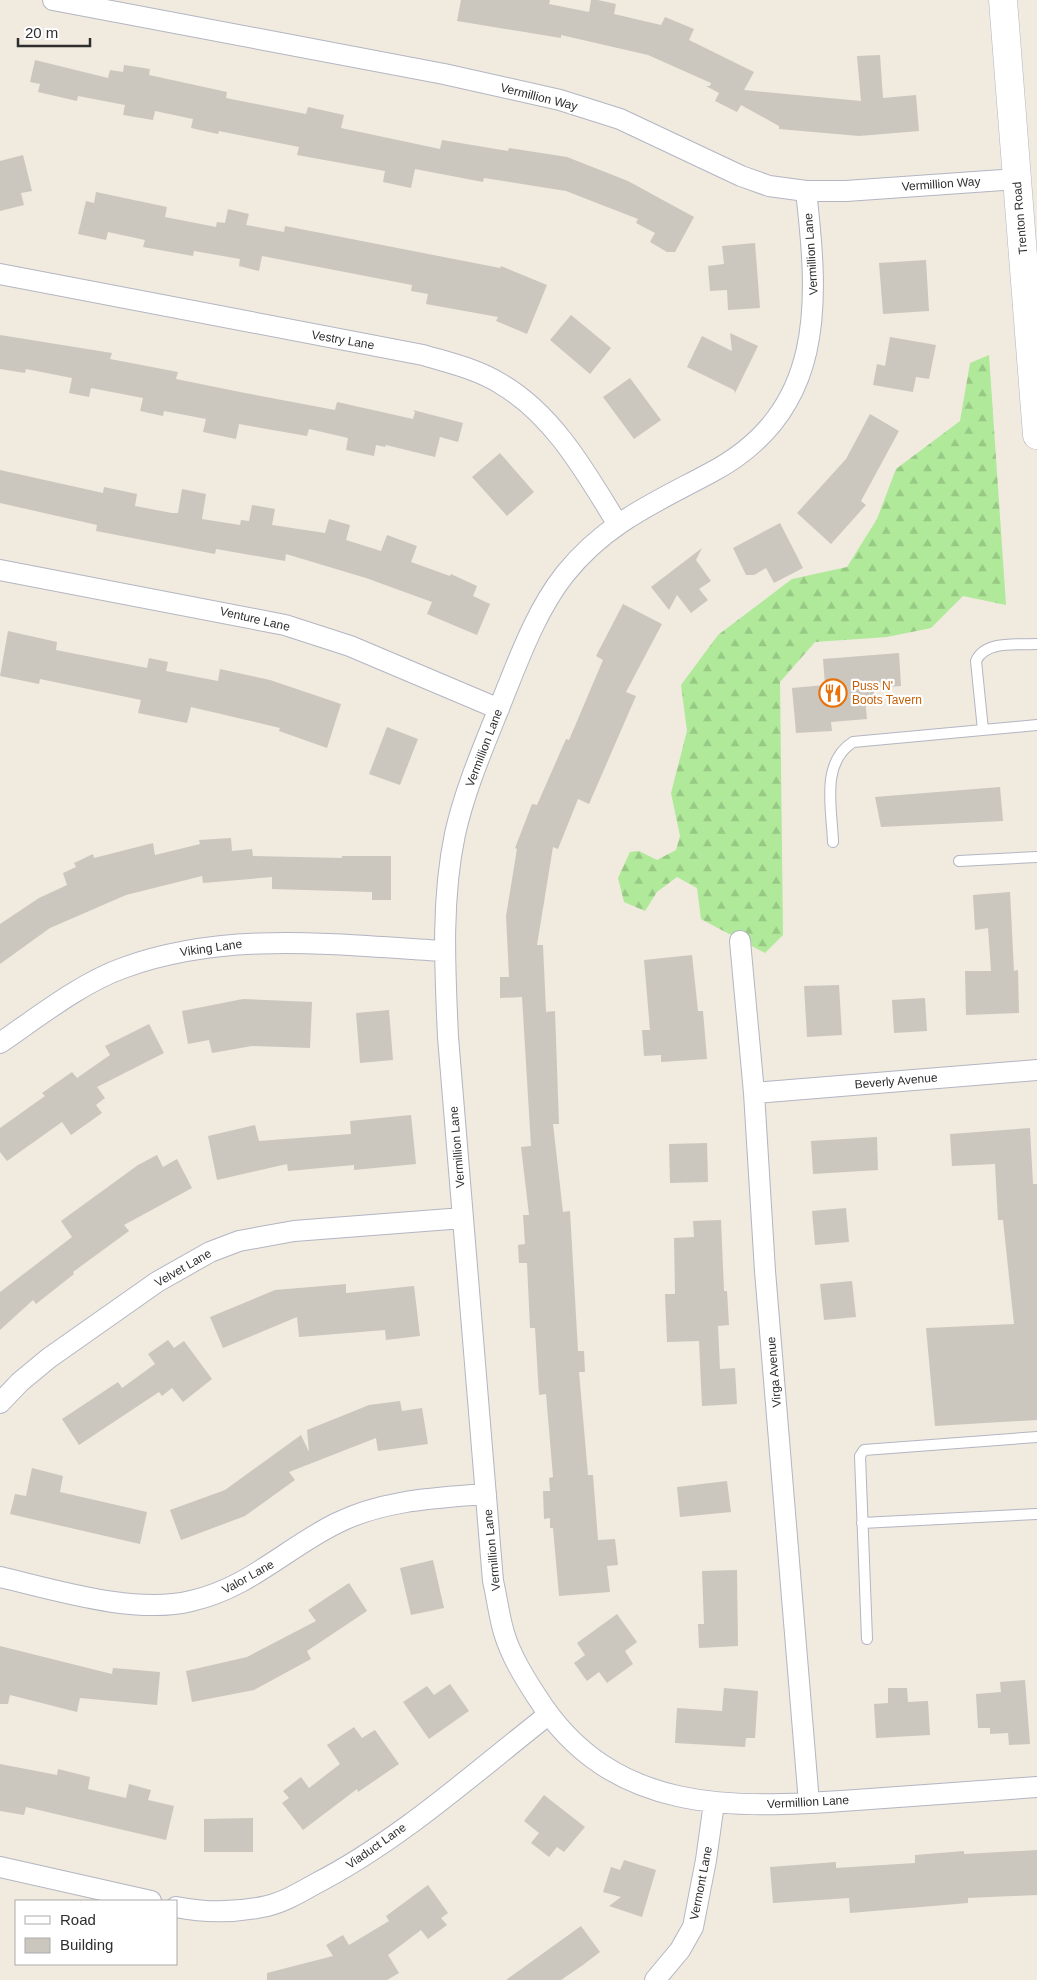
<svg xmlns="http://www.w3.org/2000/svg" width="1037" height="1980" viewBox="0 0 1037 1980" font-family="Helvetica,sans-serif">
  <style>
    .forest { fill: url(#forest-firs) }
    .building { fill: #cbc7bf }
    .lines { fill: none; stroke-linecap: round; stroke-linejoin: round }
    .service-casing { stroke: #b3b5c2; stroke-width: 12 }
    .minor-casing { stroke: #b3b5c2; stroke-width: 22 }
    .secondary-casing { stroke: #b3b5c2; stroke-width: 29 }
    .service { stroke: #fff; stroke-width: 10 }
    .minor { stroke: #fff; stroke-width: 20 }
    .secondary { stroke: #fff; stroke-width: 28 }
    .labels { text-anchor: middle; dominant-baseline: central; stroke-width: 4.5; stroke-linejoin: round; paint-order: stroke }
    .street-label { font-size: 12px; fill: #2e2e2e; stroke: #fff }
    .food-label { font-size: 12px; fill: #c56008; stroke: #fff; text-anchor: start }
  </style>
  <defs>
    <pattern id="forest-firs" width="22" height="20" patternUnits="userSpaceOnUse" patternTransform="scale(1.25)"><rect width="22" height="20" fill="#afe999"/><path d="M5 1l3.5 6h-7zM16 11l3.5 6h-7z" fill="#97c884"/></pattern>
  </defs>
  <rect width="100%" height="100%" fill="#f0eadf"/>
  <path class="forest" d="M989 355 1006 605 963 596 931 628 887 637 815 642 780 682 783 935 765 953 701 919 697 888 677 877 657 892 645 911 624 902 618 878 630 852 639 851 657 860 676 850 680 836 671 793 687 731 681 685 718 635 792 579 847 567 877 519 896 469 960 421 970 363Z"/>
  <path class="building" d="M461 0H550L549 4 589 12 591 0H598L616 4 614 14 661 25 665 17 694 29 689 40 754 72 744 90 861 101 857 56 880 55 883 98 916 95 919 131 859 136 779 129V126L741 105 737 112 715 101 719 93 706 86H710L711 83 648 55 561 35V38L457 21Z
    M35 60 108 78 110 70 123 72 124 65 150 69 149 75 227 92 226 98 306 114 308 107 344 115 341 128 440 149 442 140 508 151 509 148 567 157 628 181 694 217 675 252H667L650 242 655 233 636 223 638 219 566 191 484 178 483 182 415 169 411 188 383 182 385 171 297 155 299 147 219 131 218 134 191 128 193 119 155 111 153 120 123 115 125 105 78 96 77 101 38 92 40 84 30 82Z
    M23 155 32 191 21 193 24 205 0 211V161Z
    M96 192 167 207 165 217 216 227 217 222 225 223 228 209 249 214 246 225 284 232 285 226 500 268 501 266 547 285 527 334 496 321 498 317 426 304 428 294 411 291 412 285 262 256 259 271 239 266 240 259 194 251 193 256 143 247 145 240 108 232 106 240 78 234 86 201 94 203Z
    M755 243 760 308 728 310 727 290 710 291 708 266 724 264 722 246Z
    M926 260 929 311 883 314 879 263Z
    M571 315 611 348 590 374 550 340Z
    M730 333 758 346 735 393 734 390 687 367 702 336 732 351Z
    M0 335 112 353 110 359 178 372 176 379 245 393 335 410 337 402 413 419 415 412 413 410 463 423 458 442 440 437 435 457 386 445 385 447 376 445 374 456 346 450 348 438 309 429 307 436 239 424 236 439 203 432 206 419 164 411 163 416 140 411 143 398 91 388 89 397 69 393 72 378 26 369 25 373 0 369Z
    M890 337 936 345 929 379 916 377 913 392 873 385 877 364 885 366Z
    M630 378 661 420 634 439 603 397Z
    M870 414 899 431 861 501 866 505 831 544 797 513 846 459Z
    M500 453 534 492 507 516 472 477Z
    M0 470 103 493 104 487 137 494 135 506 172 513H178L182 489 206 494 202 519 240 525 241 520 249 521 252 505 275 509 272 525 325 533 329 519 350 525 346 540 381 551 387 535 417 546 411 562 450 576 451 574 477 586 473 596 490 604 477 635 427 614 432 602 366 578 286 554 285 561 216 549 215 554 96 531 97 525 0 503Z
    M780 523 803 568 774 583 766 568 754 575H746L733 548Z
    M702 548 696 560 711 581 699 589 708 600 691 613 677 595 669 610 651 587Z
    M623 604 662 624 626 692 636 696 589 804 578 799 558 849 553 847 537 945H543L546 1012 555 1011 559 1124H553L563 1212 570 1211 578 1351H584L585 1372H579L588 1475H593L598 1540 615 1539 618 1565 607 1566 610 1592 559 1596 553 1528H550V1518L544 1519 543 1491H550L549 1478 553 1477 546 1394 539 1395 535 1328H530L527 1263H519L518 1245 525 1244 523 1215H529L521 1147 531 1146 522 997 500 998V977H509L506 916 517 849 515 848 532 804 537 805 566 739 569 740 603 660 596 656Z
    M8 631 57 642 56 650 147 668 149 658 168 662 166 671 218 681 220 669 270 680 341 704 327 748 279 731 280 728 191 707 187 723 138 713 141 700 40 679 39 684 0 676Z
    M899 653 901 686 874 688V697L865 698 867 719 831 722 832 731 796 733 792 688 825 685 823 659Z
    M387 727 418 739 400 785 369 774Z
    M1000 787 1003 821 881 827 875 797Z
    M231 838 232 851 252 849 253 856 342 858V856H391V900H372V892L272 889V877L203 883 202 876 126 895 50 928 0 964V924L39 898 67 885 63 873 76 867 74 863 93 854 94 858 153 843 155 855 200 844 199 840Z
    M1010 892 1014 971 1018 970 1019 1013 966 1015 965 971H991L988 928 975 930 973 895Z
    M692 955 698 1011H703L707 1059 661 1062V1055L644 1056 642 1030H650L644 960Z
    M839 985 842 1035 807 1037 804 986Z
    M925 998 927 1031 894 1033 892 1000Z
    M243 999 312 1002 310 1048 252 1046 212 1053 209 1040 188 1044 182 1011Z
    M389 1010 393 1060 360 1063 356 1013Z
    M149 1024 164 1053 97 1087 105 1098 96 1105 102 1113 71 1135 62 1122 7 1161 0 1152V1128L45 1096 42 1093 72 1072 77 1078 110 1055 105 1046Z
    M411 1115 416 1164 354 1170V1165L288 1171 287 1164 217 1180 208 1136 255 1125 259 1141 351 1134 350 1121Z
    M1030 1128 1033 1184H1037V1420L935 1426 926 1328 1014 1324 1003 1220H998L995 1164 952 1166 950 1134Z
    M877 1137 878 1170 813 1174 811 1141Z
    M707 1143 708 1182 670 1183 669 1144Z
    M157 1155 163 1167 177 1159 192 1188 124 1225 129 1231 73 1272 74 1274 36 1304 33 1300 0 1330V1292L72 1237 61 1221 138 1165Z
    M846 1208 849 1242 815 1245 812 1211Z
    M721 1220 724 1291H727L729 1325 718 1326 720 1369 735 1368 737 1404 702 1406 699 1341 667 1342 665 1294H675L674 1238 694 1237 693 1221Z
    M852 1281 856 1317 824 1320 820 1284Z
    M346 1284V1293L414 1286 420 1336 386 1340 385 1330 299 1337 297 1317 223 1348 210 1317 275 1290Z
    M168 1340 174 1348 184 1341 212 1379 183 1402 172 1388 162 1396 159 1392 79 1445 62 1419 118 1382 122 1388 155 1364 148 1354Z
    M400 1401 402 1411 422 1408 428 1444 378 1451 376 1438 289 1472 295 1480 245 1516 181 1540 170 1510 225 1490 301 1435 309 1452 307 1430 369 1405Z
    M32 1468 63 1476 60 1492 147 1512 140 1544 10 1514 15 1494 26 1496Z
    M727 1481 731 1512 680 1517 677 1487Z
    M433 1560 444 1608 411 1615 400 1568Z
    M737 1570 738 1646 699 1648 698 1624H704L702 1571Z
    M349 1583 367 1611 307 1651 311 1659 254 1690 192 1702 186 1671 247 1657 316 1621 308 1610Z
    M617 1614 637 1642 625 1651 633 1664 607 1683 599 1672 587 1681 574 1663 585 1655 577 1643Z
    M0 1646 112 1674 113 1668 160 1672 157 1705 80 1698 77 1712 10 1695 8 1704H0Z
    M1025 1680 1030 1744 1009 1745 1008 1733 990 1734V1728H978L976 1694 1001 1692 1000 1682Z
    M450 1684 469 1711 429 1739 403 1702 427 1686 434 1695Z
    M724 1688 758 1691 755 1738H746L745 1747 675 1743 677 1708 722 1711Z
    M888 1688H907L908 1702 928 1701 930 1735 876 1738 874 1704 888 1703Z
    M354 1727 362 1738 375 1730 399 1764 358 1792 357 1789 303 1830 282 1803 289 1798 283 1791 301 1777 309 1788 340 1764 327 1745Z
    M0 1764 57 1775 58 1769 90 1777 88 1789 126 1798 129 1784 151 1790 148 1800 174 1806 166 1840 26 1807 24 1815 0 1811Z
    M544 1795 585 1827 564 1852 557 1847 549 1857 531 1843 539 1833 524 1821Z
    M253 1818V1852H204V1819Z
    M1037 1850V1895L968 1898V1903L850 1913 849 1898 773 1903 770 1867 836 1862V1868L915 1863V1855L964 1851V1854Z
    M624 1860 656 1870 642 1917 609 1906 621 1897 603 1892 611 1867 620 1870Z
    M428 1885 448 1913 441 1918 447 1925 428 1939 421 1930 388 1955 399 1973 387 1980H267V1973L333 1956 326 1945 343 1935 349 1945 389 1921 386 1916Z
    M581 1926 600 1952 583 1965 561 1980H506Z"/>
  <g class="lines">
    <g class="service-casing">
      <path id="service" d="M983 730 976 661C985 640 1018 645 1037 644
        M833 842C832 809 820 763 853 742L1037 725
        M959 861 1037 857
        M862 1523 1037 1514
        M867 1639 860 1456 864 1450 1037 1437"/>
    </g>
    <g class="minor-casing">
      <path id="minor" d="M53 0 444 74 560 100 620 119 741 176 769 186 806 191H846L1017 179
        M806 191C819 304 826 412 710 473 654 503 606 523 565 574 538 608 521 653 505 693 487 739 466 785 455 834 441 901 445 969 448 1037L493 1581C497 1598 499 1616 504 1633 511 1656 524 1677 537 1697 612 1815 732 1809 856 1800 916 1796 977 1791 1037 1787
        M0 274 423 355C450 363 477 369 501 384 554 415 586 473 617 523
        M0 570 285 625 350 646 499 709
        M740 941 754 1093 765 1271 809 1803
        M0 1043C38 1017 81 983 123 968 227 930 337 945 444 951
        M754 1093 1037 1070
        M0 1403 20 1382 49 1358 157 1282 210 1252 239 1241 294 1231 463 1218
        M0 1577C56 1590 135 1615 191 1601 249 1588 286 1548 337 1523 383 1500 436 1498 486 1494
        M0 1867 151 1901
        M176 1907C206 1913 236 1913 267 1906 284 1902 299 1893 315 1884 399 1841 474 1773 548 1715
        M655 1980 680 1950 693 1927 706 1860 714 1803"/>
    </g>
    <g class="secondary-casing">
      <path id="secondary" d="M1003 0 1037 435"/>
    </g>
    <use href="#service" class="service"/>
    <use href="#minor" class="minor"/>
    <use href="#secondary" class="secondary"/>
  </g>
  <defs>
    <g id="restaurant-ring" transform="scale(1.4375)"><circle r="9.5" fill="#fff" stroke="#e8710a" stroke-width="1.5"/><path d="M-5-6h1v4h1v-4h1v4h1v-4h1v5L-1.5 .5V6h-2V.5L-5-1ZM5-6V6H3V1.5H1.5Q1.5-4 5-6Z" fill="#e8710a"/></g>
  </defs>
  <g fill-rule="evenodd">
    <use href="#restaurant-ring" x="833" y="693"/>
  </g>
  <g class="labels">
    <g class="street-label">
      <text transform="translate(539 97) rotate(14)">Vermillion Way</text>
      <text transform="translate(941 184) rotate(-4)">Vermillion Way</text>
      <text transform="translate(1020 218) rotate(-95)">Trenton Road</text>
      <text transform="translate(811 254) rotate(-94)">Vermillion Lane</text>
      <text transform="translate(343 340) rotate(10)">Vestry Lane</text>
      <text transform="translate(255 619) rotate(13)">Venture Lane</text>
      <text transform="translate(484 748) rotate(-69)">Vermillion Lane</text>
      <text transform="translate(211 948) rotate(-8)">Viking Lane</text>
      <text transform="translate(896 1081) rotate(-5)">Beverly Avenue</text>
      <text transform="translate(457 1147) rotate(-95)">Vermillion Lane</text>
      <text transform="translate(183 1268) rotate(-30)">Velvet Lane</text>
      <text transform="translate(774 1372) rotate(-95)">Virga Avenue</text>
      <text transform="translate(492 1550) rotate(-96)">Vermillion Lane</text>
      <text transform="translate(248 1577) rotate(-29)">Valor Lane</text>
      <text transform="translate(808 1802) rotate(-3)">Vermillion Lane</text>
      <text transform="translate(376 1846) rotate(-35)">Viaduct Lane</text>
      <text transform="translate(701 1883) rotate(-79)">Vermont Lane</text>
    </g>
    <g class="food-label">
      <text x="852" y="686">Puss N'<tspan x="852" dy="14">Boots Tavern</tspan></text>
    </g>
  </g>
  <rect x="15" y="1900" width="162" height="65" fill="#ffffff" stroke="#ababab"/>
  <rect x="25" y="1916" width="25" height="8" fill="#ffffff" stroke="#ababab"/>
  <text x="60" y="1925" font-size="15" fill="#2e2e2e">Road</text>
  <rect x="25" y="1938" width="25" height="15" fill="#cbc7bf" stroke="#ababab"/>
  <text x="60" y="1950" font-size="15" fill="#2e2e2e">Building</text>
  <path d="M18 38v8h72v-8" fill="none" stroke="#2e2e2e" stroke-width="2.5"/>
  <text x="25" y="38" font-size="15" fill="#2e2e2e" stroke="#ffffff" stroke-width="4" paint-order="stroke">20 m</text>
</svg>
